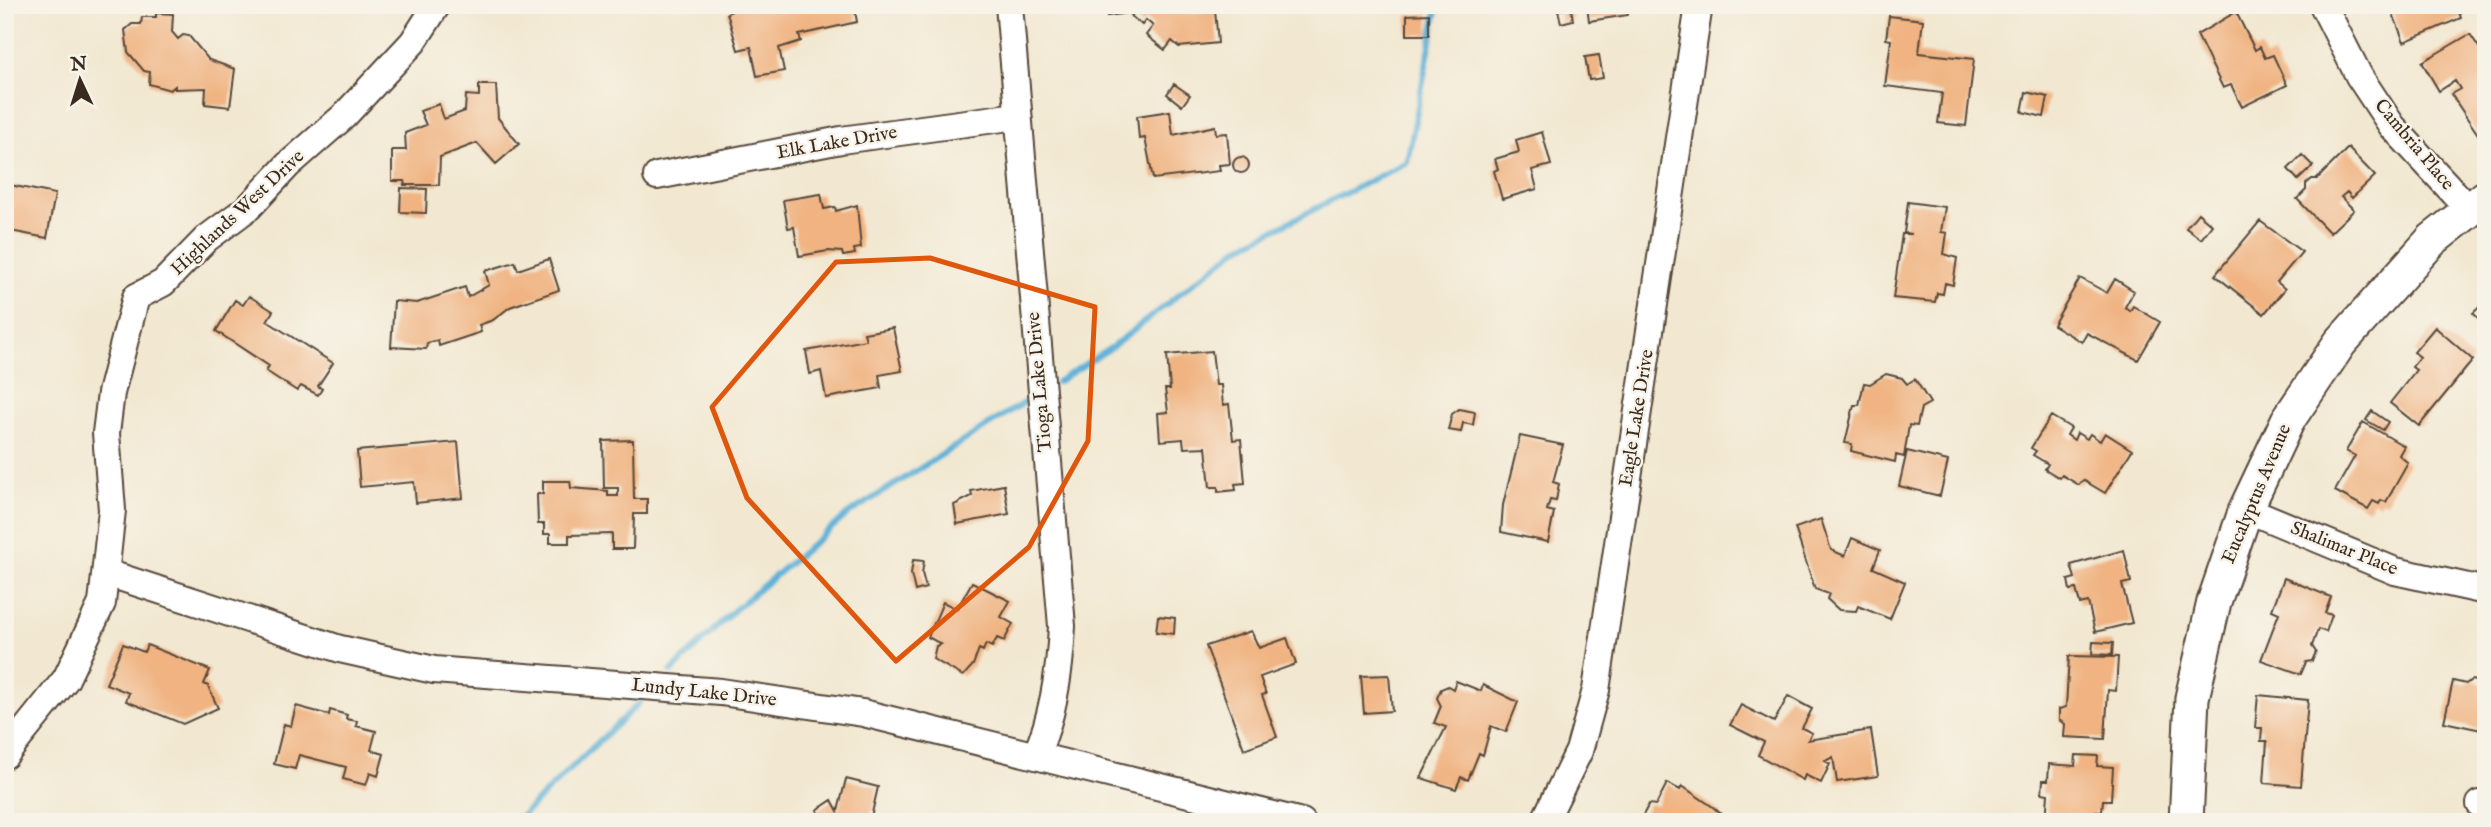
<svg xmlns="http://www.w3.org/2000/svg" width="2491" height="827" viewBox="0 0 2491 827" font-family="'IM FELL English',serif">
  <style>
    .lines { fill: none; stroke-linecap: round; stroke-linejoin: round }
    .stream { stroke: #5bb0d7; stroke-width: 6 }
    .building { fill: #f0b381 }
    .minor-casing { stroke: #564639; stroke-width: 30 }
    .tertiary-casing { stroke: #564639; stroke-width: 37 }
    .minor { stroke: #fff; stroke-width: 26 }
    .tertiary { stroke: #fff; stroke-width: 33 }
    .marked { fill: none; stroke: #df570d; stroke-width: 5; stroke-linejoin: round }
    .labels { text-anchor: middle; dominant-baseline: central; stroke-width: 5; stroke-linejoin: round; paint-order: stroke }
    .street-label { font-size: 19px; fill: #3b2a1e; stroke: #f7f3e8 }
  </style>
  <rect width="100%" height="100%" fill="#f7f3e8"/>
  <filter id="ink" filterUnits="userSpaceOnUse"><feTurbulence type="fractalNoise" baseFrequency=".0143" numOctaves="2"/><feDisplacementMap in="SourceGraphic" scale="14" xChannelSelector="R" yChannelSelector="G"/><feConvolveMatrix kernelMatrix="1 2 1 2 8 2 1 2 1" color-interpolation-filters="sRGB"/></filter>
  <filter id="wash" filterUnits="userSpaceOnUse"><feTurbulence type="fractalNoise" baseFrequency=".00686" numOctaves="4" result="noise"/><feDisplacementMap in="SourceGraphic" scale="28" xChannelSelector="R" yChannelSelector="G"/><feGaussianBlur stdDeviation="1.57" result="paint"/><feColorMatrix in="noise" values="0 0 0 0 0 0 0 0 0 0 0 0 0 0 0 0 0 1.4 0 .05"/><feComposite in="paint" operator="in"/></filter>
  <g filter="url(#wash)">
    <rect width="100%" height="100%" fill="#f2e8d1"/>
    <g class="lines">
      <path class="stream" d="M1057 382 1112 347 1238 248 1407 162 1438 5
        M671 672 732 612 848 514 1025 402
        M515 822 640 702"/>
    </g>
    <g id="blocks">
      <path class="building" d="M746 5H854L857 22 799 35 801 41 779 48 784 71 757 76 751 47 738 50 727 13Z
        M1106 5H1178L1187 13 1215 10 1218 43 1179 47 1172 41 1165 50 1146 35 1153 26 1146 20 1142 25 1131 16 1135 12 1107 16Z
        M1587 5H1627L1628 15 1589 21Z
        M2405 5H2456L2461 18 2404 42 2392 11Z
        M1571 8 1573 20 1561 23 1558 10Z
        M2236 12 2255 50 2260 47 2265 58 2273 55 2287 85 2242 107 2231 85 2223 88 2197 35Z
        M156 13 173 14 172 32 178 39 183 35 189 36 209 60 235 69 230 107 205 104 206 88 175 89V86L170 90 149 84 150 72 144 71 128 52 125 30 132 24H141L142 17H156Z
        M1429 14V35H1407V15Z
        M1889 16 1923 20 1919 53 1974 59 1966 126 1938 123 1942 93 1885 86 1891 40 1886 39Z
        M2470 34 2486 58V132L2479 136 2451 94 2460 89 2455 81 2439 91 2422 62Z
        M1599 55 1603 78 1589 80 1585 57Z
        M1174 84 1190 95 1182 106 1167 94Z
        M479 85H496L498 118 519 144 496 164 477 143 440 157 439 185H404L405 181H392V150H406L405 133 426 125 420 111 439 104 444 119 465 111 466 95 479 96Z
        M2026 92 2048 97 2044 117 2022 112Z
        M1170 111 1173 135 1215 126 1216 134 1227 133 1230 164 1219 165 1220 171 1153 179 1145 138 1139 139 1137 116Z
        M1542 132 1551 165 1532 170 1537 189 1502 199 1494 171 1498 169 1495 159 1519 152 1516 140Z
        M2348 148 2375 176 2352 198 2347 192 2341 197 2354 210 2330 233 2297 199 2306 190V184L2312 179H2317Z
        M2302 155 2313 166 2298 180 2288 169Z
        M1233 165a8 8 0 1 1 16 0a8 8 0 1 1-16 0Z
        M5 184 55 194 47 238 5 230Z
        M401 188 427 189 426 213 400 212Z
        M821 194 824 209 835 207 836 211 857 205 861 248 854 249 855 254 843 256 842 252 828 251 799 256 794 227 788 228 783 200Z
        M1908 202 1945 207 1941 232 1947 233 1944 254 1957 258 1953 285 1945 283 1943 294 1937 293 1935 302 1893 298 1902 234H1911L1904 233Z
        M2198 213 2212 225 2201 239 2186 228Z
        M2260 221 2302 252 2277 282 2285 289 2264 314 2215 275Z
        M549 259 559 290 510 307 493 320 479 325 481 332 439 346 438 340 427 343 426 349 391 347 394 301 417 303 465 287 468 297 489 285 485 271 515 262 518 270Z
        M2080 278 2107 293 2115 279 2134 291 2125 307 2130 311 2133 306 2160 322 2138 360 2087 333 2082 342 2053 325Z
        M249 296 273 311 267 321 333 363 318 386 322 389 318 395 301 386 297 391 266 371 269 366 216 331 235 300 243 305Z
        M2486 301V326L2473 313Z
        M2435 327 2473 360 2419 426 2390 403 2416 370 2412 367 2420 357 2414 352Z
        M893 328 902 371 879 375 881 388 826 398 821 371 810 374 806 351 866 340 864 333Z
        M1212 351 1216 385H1221L1223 405 1229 404 1233 440 1241 439 1245 483 1235 484 1236 490 1218 492V487H1210L1206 447 1184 448 1183 439 1160 441 1158 413 1168 412 1165 389H1170L1167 355Z
        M1886 374 1902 378 1907 384 1915 379 1930 403 1921 408 1917 426 1909 425 1904 457 1896 455 1895 462 1851 451 1852 444 1845 443 1854 405H1859L1864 383 1870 384Z
        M1459 409 1475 412 1473 425 1463 423 1461 432 1448 430 1452 414Z
        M2372 411 2388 422 2383 430 2366 420Z
        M2051 416 2071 428 2067 435 2074 440 2077 433 2087 439 2090 434 2100 441 2105 433 2132 450 2105 493 2083 480 2079 485 2062 475 2060 478 2045 469 2048 464 2033 455 2036 451 2031 448Z
        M2363 422 2404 446 2399 455 2408 463 2386 502 2381 500 2379 504 2373 501 2368 509 2335 491 2355 456 2346 451Z
        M1520 436 1563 445 1553 482 1559 484 1556 501 1550 500 1547 510 1554 512 1548 542 1501 532 1503 505Z
        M633 440 634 499H647V514H634L633 549H612V534L569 535V543H550V534H544V524H538L537 494H543V481H570L571 488 608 491V496H618V488H604L603 441Z
        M458 442 463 498 416 503 414 482 360 487 357 451Z
        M1907 451 1948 461 1940 496 1899 486Z
        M1004 485 1009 514 957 524 954 505 972 496 971 491Z
        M1821 519 1831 550 1845 556 1852 538 1880 550 1873 568 1905 582 1890 619 1858 606 1856 611 1839 610 1827 599 1829 594 1815 589 1795 528Z
        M2124 550 2131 582 2122 584 2132 623 2095 632 2088 602 2080 604 2076 589 2070 590 2068 580 2075 578 2071 565Z
        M913 560 924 561 922 573 926 588 915 591 911 574Z
        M2284 578 2331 597 2325 613 2332 615 2326 632 2318 629 2312 646 2316 652 2312 661 2306 662 2301 674 2261 660 2279 613 2272 610Z
        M972 582 1010 601 1001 617 1013 624 1004 641 997 638 992 647 986 644 983 651 979 649 973 665 963 676 933 659 936 646 941 644 928 637 943 602 957 609Z
        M1158 616 1175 618 1174 634 1156 632Z
        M1251 631 1259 648 1287 638 1296 664 1260 677 1266 694 1262 695 1277 737 1244 749 1206 646Z
        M2093 642 2113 643 2112 655 2092 654Z
        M123 644 144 652 147 645 210 670 204 684 208 686 218 708 183 724 126 701 129 693 106 684Z
        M2069 656 2118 657 2116 691 2108 690 2105 739 2064 737 2065 724 2059 720V709L2066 707Z
        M1389 675 1392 711 1364 713 1361 676Z
        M2471 680 2480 682 2486 689V731L2444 722 2453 681 2466 684Z
        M1456 681 1481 691 1483 685 1518 702 1506 732 1491 726 1483 755 1479 753 1468 780 1461 777 1456 789 1421 778 1446 727 1434 723 1441 706 1437 698 1441 689 1448 686 1453 689Z
        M2258 695 2308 700 2301 786 2264 783 2267 741H2261L2262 728H2255Z
        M1788 696 1812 709 1802 728 1812 733 1808 740 1871 730 1878 776 1837 782 1833 757 1825 761 1830 764 1821 783 1805 775 1803 780 1758 755 1764 742 1730 725 1741 705 1774 722Z
        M296 706 329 715 330 710 347 715 346 719 357 721 356 726 376 731 371 750 384 754 378 776 370 773 366 785 343 779 346 767 299 755 295 769 274 764 284 724 291 726Z
        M2076 755 2098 756 2097 766 2113 767 2111 800H2103L2102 811H2096V822H2046L2048 794 2042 793 2043 780H2048L2049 764 2075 766Z
        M846 779 878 787 870 822H800L801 815 824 820 817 810 832 800 838 811Z
        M1667 783 1680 790 1682 786 1713 807 1721 814 1717 822H1643L1645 819 1642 817 1649 804 1656 805Z
        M2252 816 2305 820V822H2252Z"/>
    </g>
  </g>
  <g filter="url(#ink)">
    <use href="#blocks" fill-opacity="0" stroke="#564639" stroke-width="2"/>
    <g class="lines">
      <g class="minor-casing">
        <path id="minor" d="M1009 5 1062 626C1060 670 1054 715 1036 755
          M2323 5 2359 76 2392 126 2469 209
          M657 176 841 140 1017 116
          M2246 509 2395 571 2486 591
          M107 573 340 649 434 670 721 692 863 713 1302 822
          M5 755 66 679 102 603 112 510 106 433 111 393 136 297 163 283 206 239 249 207 288 165 344 116 413 42 437 5
          M2480 804 2486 810
          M1544 822 1579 751 1596 690 1699 5"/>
      </g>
      <g class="tertiary-casing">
        <path id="tertiary" d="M2186 822 2192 698 2214 602 2246 509 2288 420 2340 343 2432 240 2486 197"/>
      </g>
      <use href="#minor" class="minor"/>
      <use href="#tertiary" class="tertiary"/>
    </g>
  </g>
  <path class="marked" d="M930 258 1095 307 1088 441 1029 547 896 661 747 498 712 407 836 262Z"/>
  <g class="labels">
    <g class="street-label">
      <text transform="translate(837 143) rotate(-10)">Elk Lake Drive</text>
      <text transform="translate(2414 145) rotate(50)">Cambria Place</text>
      <text transform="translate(238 213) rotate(-43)">Highlands West Drive</text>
      <text transform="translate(1040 382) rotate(-95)">Tioga Lake Drive</text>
      <text transform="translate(1637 418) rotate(-81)">Eagle Lake Drive</text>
      <text transform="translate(2257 494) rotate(-67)">Eucalyptus Avenue</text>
      <text transform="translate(2344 549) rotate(22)">Shalimar Place</text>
      <text transform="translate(704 693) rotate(6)">Lundy Lake Drive</text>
    </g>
  </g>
  <rect width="2491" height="827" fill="none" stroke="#f7f3e8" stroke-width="28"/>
  <g transform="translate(80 80) rotate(356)" stroke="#f7f3e8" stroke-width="5" paint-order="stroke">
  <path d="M0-5L12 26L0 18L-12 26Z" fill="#3b2a1e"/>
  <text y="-10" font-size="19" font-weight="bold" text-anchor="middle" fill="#3b2a1e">N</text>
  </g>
</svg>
